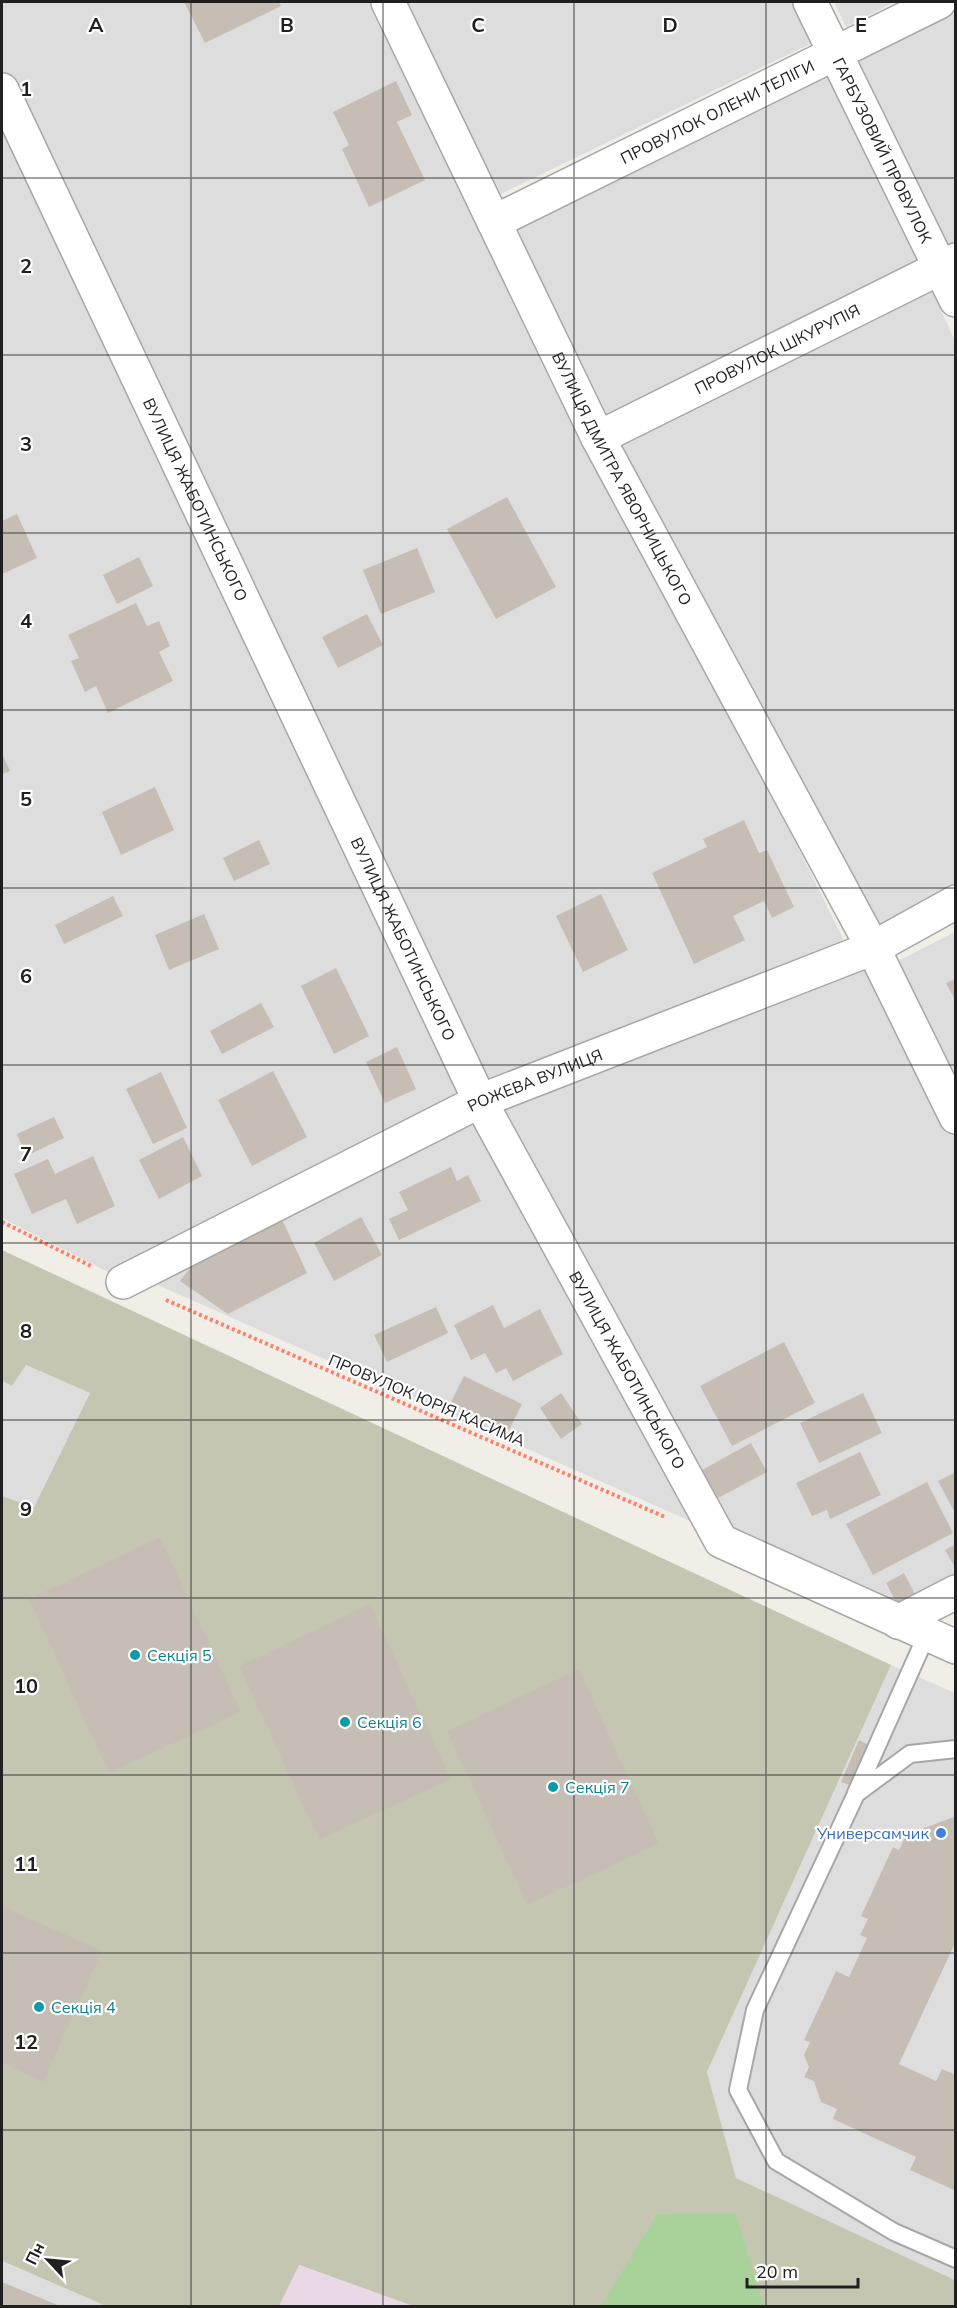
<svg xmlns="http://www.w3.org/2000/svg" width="957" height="2308" viewBox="0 0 957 2308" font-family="Mulish,sans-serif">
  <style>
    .residential { fill: #dedddd }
    .industrial { fill: #ead8e6 }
    .construction { fill: #c5c6b1 }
    .forest { fill: #a8d29a }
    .building { fill: #c6beb5 }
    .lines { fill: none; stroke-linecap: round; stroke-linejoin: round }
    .service-casing { stroke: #a7a7a7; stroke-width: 20 }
    .minor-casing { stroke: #a7a7a7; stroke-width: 36 }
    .path { stroke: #ff806a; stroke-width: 4; stroke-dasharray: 3 3; stroke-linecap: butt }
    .service { stroke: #fff; stroke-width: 16 }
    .minor { stroke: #fff; stroke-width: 33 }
    .grid { fill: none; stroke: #202020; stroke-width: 1.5; stroke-opacity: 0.55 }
    .culture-dot { fill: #0f9aa8; stroke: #fff; stroke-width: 2 }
    .shop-dot { fill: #3f7fe0; stroke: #fff; stroke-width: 2 }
    .labels { text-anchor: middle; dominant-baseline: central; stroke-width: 4.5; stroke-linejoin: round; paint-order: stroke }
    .street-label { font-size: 16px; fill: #202020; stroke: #fff }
    .culture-label { font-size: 16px; fill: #0d838f; stroke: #fff; text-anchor: start }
    .shop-label { font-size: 16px; fill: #366cbe; stroke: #fff; text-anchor: end }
    .grid-label { font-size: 20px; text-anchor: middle; font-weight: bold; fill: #202020; stroke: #fff; stroke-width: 4.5; stroke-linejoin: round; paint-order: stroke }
  </style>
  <rect width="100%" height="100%" fill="#f1eee7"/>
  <path class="residential" d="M2 2H382L846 945 481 1091 2 78Z
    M403 2H794L812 43 501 194Z
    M834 2H895L846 27Z
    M955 11V241L946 246 856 59Z
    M828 72 922 262 608 417 507 230Z
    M2 108 471 1097 122 1279 2 1218Z
    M931 289 956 343 955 889 881 930 619 440Z
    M955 932V1103L888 966Z
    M872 957 955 1129V1579L897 1608 725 1531 489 1109Z
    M476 1099 708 1529 142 1278Z
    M26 1365 90 1393 34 1507 2 1496V1381L12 1386Z
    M891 1665 955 1693V2280L736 2178 707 2072Z
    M2 2261 15 2267 106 2306H2Z"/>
  <path class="industrial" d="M298 2265 413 2306H279Z"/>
  <path class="construction" d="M2 1250 891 1665 707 2072 736 2178 955 2280V2306H413L299 2265 279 2306H106L2 2261V1496L34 1507 90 1393 26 1365 12 1386 2 1381Z"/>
  <path class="forest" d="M735 2213 764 2306H601L657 2214Z"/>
  <path class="building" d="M184 2H279L281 6 205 43Z
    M396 81 412 115 397 122 425 180 369 207 342 149 349 145 333 112Z
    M507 497 556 587 496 619 447 529Z
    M17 514 37 558 2 574V521Z
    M417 548 435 592 381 614 363 570Z
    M139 557 153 586 117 604 103 575Z
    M136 603 147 626 159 621 170 646 159 652 173 681 108 713 96 686 85 692 71 661 79 658 68 635Z
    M367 614 383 645 338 668 322 637Z
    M2 753 10 771 2 774Z
    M155 787 174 830 121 855 102 812Z
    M744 820 759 853 767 850 794 907 772 918 764 901 733 916 745 940 694 964 652 873 707 847 703 839Z
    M259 840 270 864 234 881 223 858Z
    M601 894 628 950 583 972 556 916Z
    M113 896 123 916 64 944 55 925Z
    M204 914 219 949 169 970 155 935Z
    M336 968 369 1036 334 1054 301 986Z
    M956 979V1002L946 983Z
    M261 1003 274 1027 222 1054 210 1031Z
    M397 1047 416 1089 385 1103 366 1062Z
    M273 1071 307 1137 252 1166 218 1100Z
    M161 1072 187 1128 153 1144 126 1089Z
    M54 1117 64 1138 26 1156 17 1134Z
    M183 1137 202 1176 159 1199 139 1160Z
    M93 1156 115 1206 77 1224 66 1199 32 1214 14 1174 48 1159 55 1174Z
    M451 1167 457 1181 468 1175 481 1201 399 1240 389 1219 408 1210 399 1192Z
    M280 1215 307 1273 228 1314 180 1281 199 1257Z
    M361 1217 382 1255 334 1281 314 1243Z
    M493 1305 504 1328 540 1309 563 1354 513 1381 506 1368 496 1373 485 1353 471 1360 454 1325Z
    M436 1307 448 1333 387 1362 374 1335Z
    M784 1342 815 1403 732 1446 700 1386Z
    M464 1376 522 1404 509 1430 451 1402Z
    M561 1393 582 1424 561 1439 540 1408Z
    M863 1393 882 1433 819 1463 800 1423Z
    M751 1443 767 1472 718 1498 702 1470Z
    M860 1452 881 1495 830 1519 827 1510 812 1516 796 1483Z
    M956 1472V1515L938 1481Z
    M927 1482 953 1533 873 1575 846 1524Z
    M160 1537 241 1712 109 1773 29 1599Z
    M956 1544V1569L945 1550Z
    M904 1573 916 1596 898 1606 886 1583Z
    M370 1604 451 1779 319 1840 239 1666Z
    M579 1669 659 1844 527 1905 447 1731Z
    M859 1740 871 1746 853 1786 841 1782Z
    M956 1816V1941L899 2064 936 2081 942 2069 956 2075V2191L910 2170 916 2157 833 2119 837 2109 821 2102 814 2081 804 2077 809 2067 804 2055 810 2042 804 2040 836 1971 849 1977 867 1938 860 1935 868 1919 861 1916 893 1847 899 1850 906 1835Z
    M2 1906 102 1951 43 2082 2 2063Z
    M2 2282 60 2306H2Z"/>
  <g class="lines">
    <g class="service-casing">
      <path id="service" d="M956 1749 910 1754 856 1794 755 2010 738 2090 776 2161 894 2232 956 2259
        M856 1793 927 1634"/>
    </g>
    <g class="minor-casing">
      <g id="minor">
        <path id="s1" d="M388 2 598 438 873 948 956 1117"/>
        <path id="s2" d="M810 2 956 300"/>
        <path id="s3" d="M2 90 480 1101 721 1541 956 1647"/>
        <path id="s4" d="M494 222 939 2"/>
        <path id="s5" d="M598 438 956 260"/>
        <path id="s6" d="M123 1282 480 1101 873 948 956 902"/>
        <path d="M898 1622 956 1592"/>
      </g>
    </g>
    <path class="path" d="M2 1222 93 1267
      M166 1300 665 1517"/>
    <use href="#service" class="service"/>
    <use href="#minor" class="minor"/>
  </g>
  <path class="grid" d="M191 2V2306M383 2V2306M574 2V2306M766 2V2306M2 178H956M2 355H956M2 533H956M2 710H956M2 888H956M2 1065H956M2 1243H956M2 1420H956M2 1598H956M2 1775H956M2 1953H956M2 2130H956"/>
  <g class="culture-dot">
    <circle cx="135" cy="1655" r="6"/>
    <circle cx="345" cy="1722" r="6"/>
    <circle cx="553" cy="1787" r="6"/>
    <circle cx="39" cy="2007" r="6"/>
  </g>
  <circle class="shop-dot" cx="941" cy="1833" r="6"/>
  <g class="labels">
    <g class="street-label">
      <text stroke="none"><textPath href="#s4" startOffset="249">ПРОВУЛОК ОЛЕНИ ТЕЛІГИ</textPath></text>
      <text stroke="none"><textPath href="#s2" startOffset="165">ГАРБУЗОВИЙ ПРОВУЛОК</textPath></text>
      <text stroke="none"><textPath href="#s5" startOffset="200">ПРОВУЛОК ШКУРУПІЯ</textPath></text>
      <text stroke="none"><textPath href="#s1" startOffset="531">ВУЛИЦЯ ДМИТРА ЯВОРНИЦЬКОГО</textPath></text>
      <text stroke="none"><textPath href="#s3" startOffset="453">ВУЛИЦЯ ЖАБОТИНСЬКОГО</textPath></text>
      <text stroke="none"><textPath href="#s3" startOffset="939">ВУЛИЦЯ ЖАБОТИНСЬКОГО</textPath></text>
      <text stroke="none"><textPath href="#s6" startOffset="459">РОЖЕВА ВУЛИЦЯ</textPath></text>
      <text stroke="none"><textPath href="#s3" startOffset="1425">ВУЛИЦЯ ЖАБОТИНСЬКОГО</textPath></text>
      <text transform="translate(427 1400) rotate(23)">ПРОВУЛОК ЮРІЯ КАСИМА</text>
    </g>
    <g class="culture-label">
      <text x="147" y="1655">Секція 5</text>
      <text x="357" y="1722">Секція 6</text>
      <text x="565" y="1787">Секція 7</text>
      <text x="51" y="2007">Секція 4</text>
    </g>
    <g class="shop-label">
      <text x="929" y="1833">Универсамчик</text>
    </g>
  </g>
  <g class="grid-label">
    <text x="96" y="32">A</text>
    <text x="287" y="32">B</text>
    <text x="478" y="32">C</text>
    <text x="670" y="32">D</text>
    <text x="861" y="32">E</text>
    <text x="26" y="96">1</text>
    <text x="26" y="273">2</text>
    <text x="26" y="451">3</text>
    <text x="26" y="628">4</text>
    <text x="26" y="806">5</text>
    <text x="26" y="983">6</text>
    <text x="26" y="1161">7</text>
    <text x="26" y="1338">8</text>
    <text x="26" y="1516">9</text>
    <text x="26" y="1693">10</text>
    <text x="26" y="1871">11</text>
    <text x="26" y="2049">12</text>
  </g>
  <rect width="957" height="2308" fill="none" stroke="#202020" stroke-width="6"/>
  <g transform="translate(48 2260) rotate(296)" stroke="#ffffff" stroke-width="4.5" paint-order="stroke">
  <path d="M0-4.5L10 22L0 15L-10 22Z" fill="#202020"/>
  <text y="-9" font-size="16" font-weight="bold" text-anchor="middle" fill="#202020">Пн</text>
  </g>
  <path d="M747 2278v9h111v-9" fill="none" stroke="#202020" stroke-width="3"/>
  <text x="756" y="2278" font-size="18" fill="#202020" stroke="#ffffff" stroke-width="4.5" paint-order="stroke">20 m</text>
</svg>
